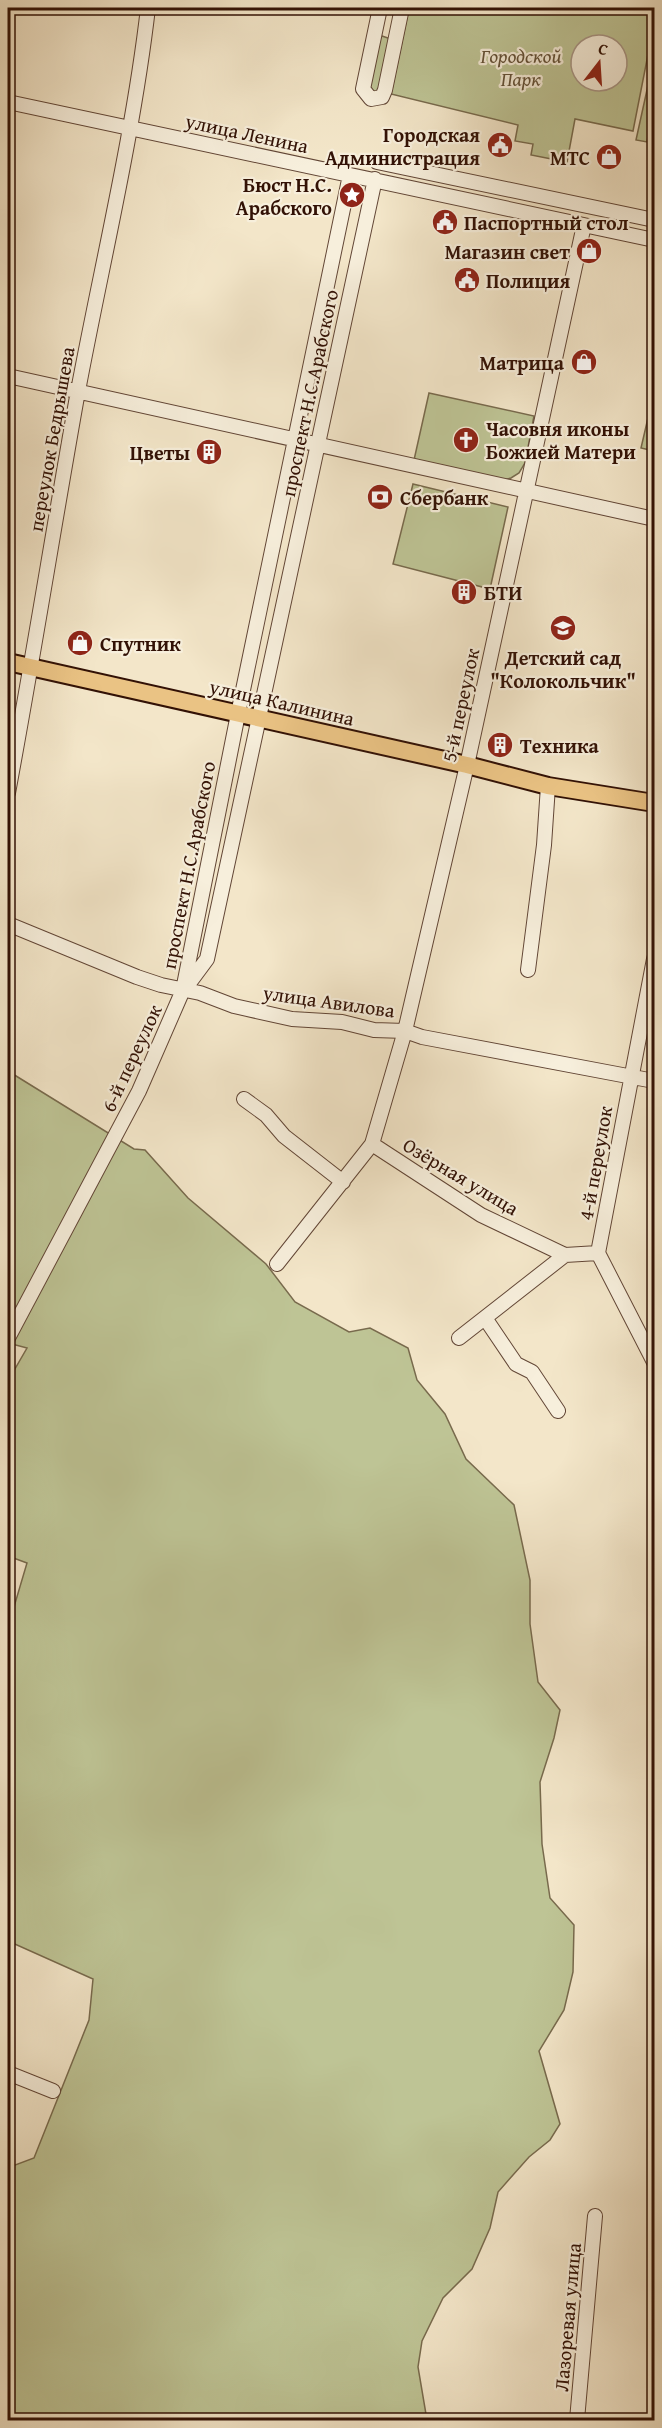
<svg xmlns="http://www.w3.org/2000/svg" width="662" height="2428" viewBox="0 0 662 2428" font-family="'Gentium Book Plus',serif">
  <style>
    .green { fill: #bec495; stroke: #786a4d; stroke-width: 1.5; fill-rule: evenodd }
    .lines { fill: none; stroke-linecap: round; stroke-linejoin: round }
    .minor-casing { stroke: #624636; stroke-width: 16 }
    .major-casing { stroke: #321105; stroke-width: 20 }
    .minor { stroke: #f7efdc; stroke-width: 14 }
    .major { stroke: #eac384; stroke-width: 16 }
    .labels { text-anchor: middle; dominant-baseline: central; stroke-width: 4.5; stroke-linejoin: round; paint-order: stroke }
    .park-label { font-size: 20px; font-style: italic; fill: #635037; stroke: #f7efdc }
    .street-label { font-size: 20px; fill: #321105; stroke: #f7efdc }
    .poi-label { font-size: 20px; font-weight: bold; fill: #321105; stroke: #f7efdc; text-anchor: start }
  </style>
  <rect width="100%" height="100%" fill="#f3e6c9"/>
  <filter id="stains"><feTurbulence type="fractalNoise" baseFrequency=".00333" numOctaves="4"/><feColorMatrix values="0 0 0 0 .2 0 0 0 0 .09 0 0 0 0 .02 0 0 0 .5 -.17"/></filter>
  <radialGradient id="worn" r=".72"><stop offset=".6" stop-color="#630" stop-opacity="0"/><stop offset="1" stop-color="#630" stop-opacity=".3"/></radialGradient>
  <path class="green" d="M409 8H654V24L633 131 575 119 567 162 531 155 533 144 515 141 518 125 391 94ZM581 45H617V81H581Z
    M382 36 391 39 383 91 375 97 369 87 378 41Z
    M654 58V102L647 142 636 140Z
    M654 392V451L641 448Z
    M429 393 534 416 525 463 519 473 511 478 504 480 414 460Z
    M413 484 508 507 490 589 393 564Z
    M8 1071 134 1149 145 1150 188 1198 266 1264 295 1302 349 1332 370 1328 408 1348 417 1380 445 1414 466 1459 514 1505 530 1580V1624L538 1682 560 1710 554 1738 540 1782 542 1844 550 1898 574 1925 573 1972 564 2010 539 2051 560 2124 550 2140 529 2157 498 2192 490 2228 472 2269 443 2298 422 2341 418 2367 427 2420H8V2178L15 2165 34 2158 89 2020 93 1979 8 1941V1627L27 1563 8 1556V1381L27 1348 8 1343Z"/>
  <g class="lines">
    <g class="minor-casing">
      <path id="minor" d="M380 8 363 89 371 99 382 97 385 90 402 8
        M8 102 654 240
        M377 162 654 220
        M8 376 654 519
        M8 793C33 659 54 525 78 391 102 263 133 137 148 8
        M8 924 137 977 161 985 200 993 234 1006 292 1019 342 1022 374 1030 405 1031 422 1037 654 1081
        M654 959 598 1253 654 1362
        M528 970 544 845 548 786
        M187 986 207 959 375 179
        M244 1099 266 1115 284 1136 343 1182
        M372 1144 481 1215 565 1255
        M277 1264 372 1144 405 1031 467 765 584 225
        M485 1318 516 1364 532 1372 558 1411
        M8 1338 139 1091 183 990 238 714 350 175
        M459 1338 565 1255 598 1253
        M8 2073 53 2091
        M577 2420 595 2216"/>
    </g>
    <g class="major-casing">
      <path id="major" d="M8 662 467 765 548 786 654 803"/>
    </g>
    <use href="#minor" class="minor"/>
    <use href="#major" class="major"/>
  </g>
  <defs>
    <g id="civic-disc" transform="scale(1.35)"><circle r="9.5" fill="#8f2418" stroke="#f7efdc"/><path d="M-.6-6.5H3V-4.5H.6V-3L4-1V1h2V6H-6V1h2V-1L-.6-3ZM-1.2 2.5V6h2.4V2.5Z" fill="#fff"/></g>
    <g id="shop-disc" transform="scale(1.35)"><circle r="9.5" fill="#8f2418" stroke="#f7efdc"/><path d="M-5-2.5h2.3a2.7 3.5 0 0 1 5.4 0H5L5.5 6h-11ZM-1.5-2.5h3a1.5 2.3 0 0 0-3 0Z" fill="#fff"/></g>
    <g id="sight-disc" transform="scale(1.35)"><circle r="9.5" fill="#8f2418" stroke="#f7efdc"/><path d="M0-6L1.8-2.2L6-1.7L2.9 1.2L3.7 5.4L0 3.3L-3.7 5.4L-2.9 1.2L-6-1.7L-1.8-2.2Z" fill="#fff"/></g>
    <g id="church-disc" transform="scale(1.35)"><circle r="9.5" fill="#8f2418" stroke="#f7efdc"/><path d="M-1.2-6h2.4v3.5h3.3v2.4h-3.3V6h-2.4V-.1h-3.3v-2.4h3.3Z" fill="#fff"/></g>
    <g id="building-disc" transform="scale(1.35)"><circle r="9.5" fill="#8f2418" stroke="#f7efdc"/><path d="M-4-6H4V6H1V3H-1V6H-4ZM-2.5-4.3h1.7v1.8h-1.7ZM.8-4.3h1.7v1.8H.8ZM-2.5-1h1.7V.8h-1.7ZM.8-1h1.7V.8H.8Z" fill="#fff"/></g>
    <g id="bank-disc" transform="scale(1.35)"><circle r="9.5" fill="#8f2418" stroke="#f7efdc"/><path d="M-6-4H6V4H-6ZM0-2.3a2.3 2.3 0 1 0 0 4.6a2.3 2.3 0 1 0 0-4.6Z" fill="#fff"/></g>
    <g id="school-disc" transform="scale(1.35)"><circle r="9.5" fill="#8f2418" stroke="#f7efdc"/><path d="M0-5L7-2L0 1L-7-2ZM-4 1L0 2.5L4 1V4Q0 6-4 4Z" fill="#fff"/></g>
  </defs>
  <g fill-rule="evenodd">
    <use href="#civic-disc" x="500" y="145"/>
    <use href="#shop-disc" x="609" y="157"/>
    <use href="#sight-disc" x="352" y="195"/>
    <use href="#civic-disc" x="445" y="222"/>
    <use href="#shop-disc" x="589" y="251"/>
    <use href="#civic-disc" x="467" y="280"/>
    <use href="#shop-disc" x="584" y="362"/>
    <use href="#church-disc" x="466" y="440"/>
    <use href="#building-disc" x="209" y="452"/>
    <use href="#bank-disc" x="380" y="497"/>
    <use href="#building-disc" x="464" y="592"/>
    <use href="#school-disc" x="563" y="628"/>
    <use href="#shop-disc" x="80" y="643"/>
    <use href="#building-disc" x="500" y="745"/>
  </g>
  <g class="labels">
    <g class="park-label">
      <text x="521" y="55">Городской<tspan x="521" dy="23">Парк</tspan></text>
    </g>
    <g class="street-label">
      <text transform="translate(247 133) rotate(12)">улица Ленина</text>
      <text transform="translate(309 393) rotate(-78)">проспект Н.С.Арабского</text>
      <text transform="translate(51 439) rotate(-80)">переулок Бедрышева</text>
      <text transform="translate(282 702) rotate(13)">улица Калинина</text>
      <text transform="translate(460 705) rotate(-78)">5-й переулок</text>
      <text transform="translate(188 865) rotate(-79)">проспект Н.С.Арабского</text>
      <text transform="translate(329 1001) rotate(8)">улица Авилова</text>
      <text transform="translate(131 1058) rotate(-65)">6-й переулок</text>
      <text transform="translate(595 1163) rotate(-80)">4-й переулок</text>
      <text transform="translate(461 1176) rotate(31)">Озёрная улица</text>
      <text transform="translate(567 2317) rotate(-85)">Лазоревая улица</text>
    </g>
    <g class="poi-label">
      <text x="480" y="134" text-anchor="end">Городская<tspan x="480" dy="23">Администрация</tspan></text>
      <text x="590" y="157" text-anchor="end">МТС</text>
      <text x="332" y="184" text-anchor="end">Бюст Н.С.<tspan x="332" dy="23">Арабского</tspan></text>
      <text x="464" y="222">Паспортный стол</text>
      <text x="570" y="251" text-anchor="end">Магазин свет</text>
      <text x="486" y="280">Полиция</text>
      <text x="564" y="362" text-anchor="end">Матрица</text>
      <text x="486" y="428">Часовня иконы<tspan x="486" dy="23">Божией Матери</tspan></text>
      <text x="190" y="452" text-anchor="end">Цветы</text>
      <text x="400" y="497">Сбербанк</text>
      <text x="484" y="592">БТИ</text>
      <text x="100" y="643">Спутник</text>
      <text x="563" y="657" text-anchor="middle">Детский сад<tspan x="563" dy="23">"Колокольчик"</tspan></text>
      <text x="520" y="745">Техника</text>
    </g>
  </g>
  <rect width="662" height="2428" fill="none" stroke="#f3e6c9" stroke-width="30"/>
  <rect x="9" y="9" width="644" height="2410" fill="none" stroke="#321105" stroke-width="3"/>
  <rect x="15" y="15" width="632" height="2398" fill="none" stroke="#321105" stroke-width="1.5"/>
  <g transform="translate(599 63) rotate(17)"><circle r="28" fill="#f7efdc" stroke="#a89686" stroke-width="1.5"/>
  <path d="M0-4.5L10 22L0 15L-10 22Z" fill="#8f2418"/>
  <text y="-9" font-size="16" font-weight="bold" text-anchor="middle" fill="#321105">С</text>
  </g>
  <rect width="100%" height="100%" filter="url(#stains)"/>
  <rect width="100%" height="100%" fill="url(#worn)"/>
</svg>
